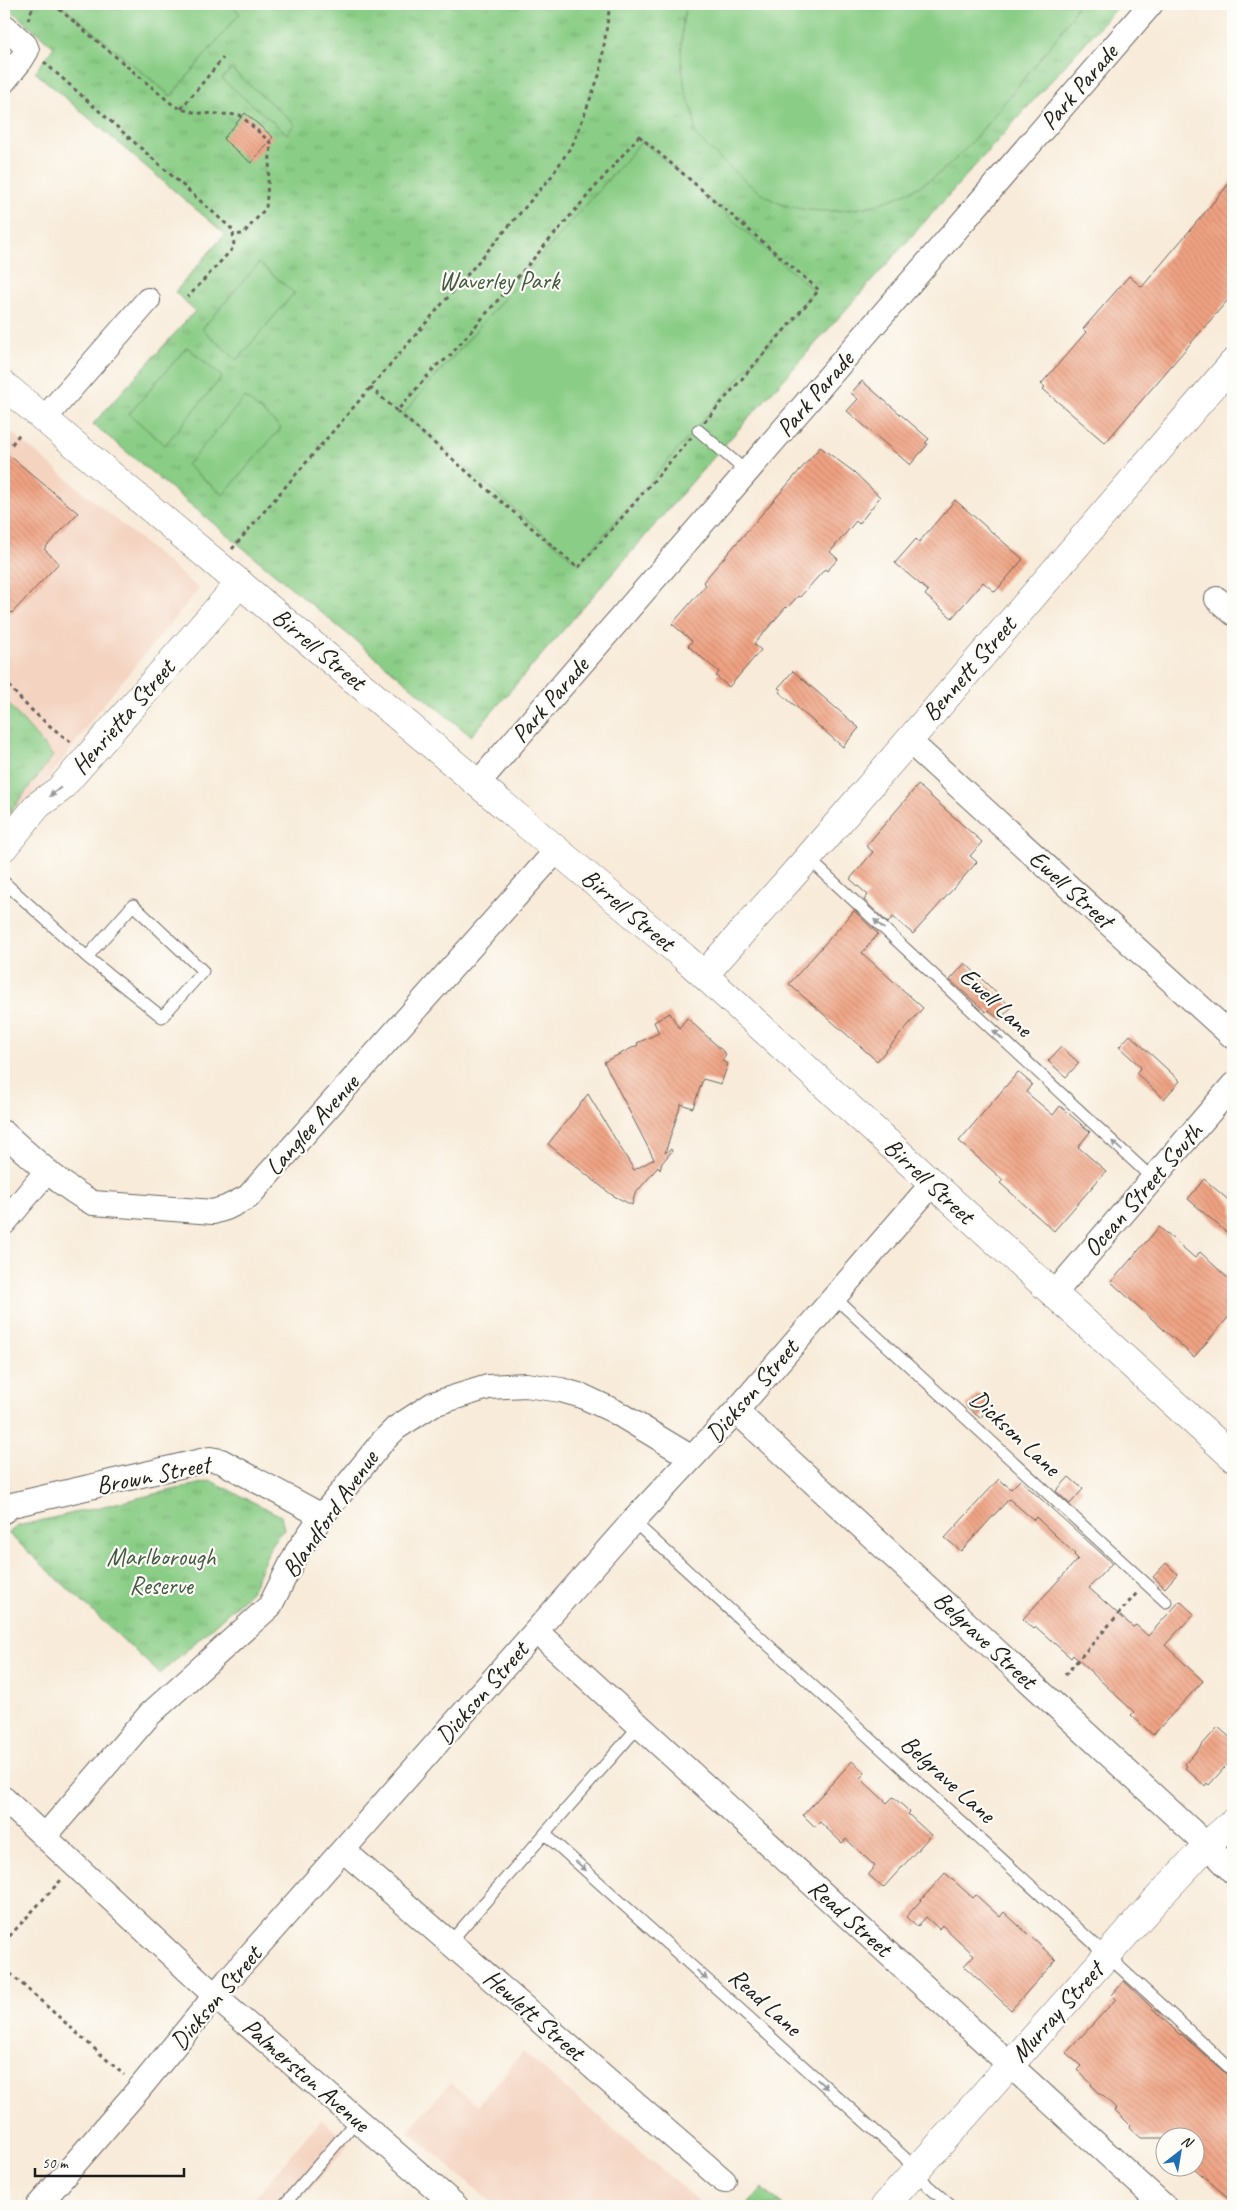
<svg xmlns="http://www.w3.org/2000/svg" width="1237" height="2210" viewBox="0 0 1237 2210" font-family="Caveat,sans-serif">
  <style>
    .built { fill: #f4d3c0 }
    .park { fill: url(#park-tufts); stroke: #537451 }
    .pitch { fill: #8acd86; stroke: #537451 }
    .building { fill: url(#building-back-hatch) }
    .lines { fill: none; stroke-linecap: round; stroke-linejoin: round }
    .service-casing { stroke: #69645e; stroke-width: 13 }
    .minor-casing { stroke: #69645e; stroke-width: 26 }
    .tertiary-casing { stroke: #69645e; stroke-width: 29 }
    .secondary-casing { stroke: #69645e; stroke-width: 29 }
    .path { stroke: #69645e; stroke-width: 3; stroke-dasharray: 4 4; stroke-linecap: butt }
    .service { stroke: #fff; stroke-width: 11 }
    .minor { stroke: #fff; stroke-width: 24 }
    .tertiary { stroke: #fff; stroke-width: 28 }
    .secondary { stroke: #fff; stroke-width: 28 }
    .oneway { fill: #999 }
    .labels { text-anchor: middle; dominant-baseline: central; stroke-width: 4.5; stroke-linejoin: round; paint-order: stroke }
    .street-label { font-size: 25px; fill: #1c1c1c; stroke: #fdfcf7 }
    .park-label { font-size: 25px; fill: #425a41; stroke: #fdfcf7 }
  </style>
  <defs>
    <pattern id="park-tufts" width="24" height="20" patternUnits="userSpaceOnUse" patternTransform="scale(1.25)"><rect width="24" height="20" fill="#8acd86"/><path d="M3 7l-1-3M5 7V3M7 7l1-3M15 17l-1-3M17 17v-4M19 17l1-3" fill="none" stroke="#76af73"/></pattern>
    <pattern id="building-back-hatch" width="6" height="6" patternUnits="userSpaceOnUse" patternTransform="scale(1.25)"><rect width="6" height="6" fill="#efa282"/><path d="M-1 5l2 2M0 0l6 6M5-1l2 2" fill="none" stroke="#cc8b70"/></pattern>
  </defs>
  <rect width="100%" height="100%" fill="#fdfcf7"/>
  <filter id="ink" filterUnits="userSpaceOnUse"><feTurbulence type="fractalNoise" baseFrequency=".02" numOctaves="2"/><feDisplacementMap in="SourceGraphic" scale="10" xChannelSelector="R" yChannelSelector="G"/><feConvolveMatrix kernelMatrix="1 2 1 2 8 2 1 2 1" color-interpolation-filters="sRGB"/></filter>
  <filter id="wash" filterUnits="userSpaceOnUse"><feTurbulence type="fractalNoise" baseFrequency=".0096" numOctaves="4" result="noise"/><feDisplacementMap in="SourceGraphic" scale="20" xChannelSelector="R" yChannelSelector="G"/><feGaussianBlur stdDeviation="1.12" result="paint"/><feColorMatrix in="noise" values="0 0 0 0 0 0 0 0 0 0 0 0 0 0 0 0 0 1.4 0 .05"/><feComposite in="paint" operator="in"/></filter>
  <g filter="url(#wash)">
    <rect width="100%" height="100%" fill="#f8ebd9"/>
    <path class="built" d="M4 426 199 589 105 702 4 840Z
      M523 2052 704 2206H496L408 2131 450 2083 478 2105Z
      M321 2119 349 2144 295 2206H248Z"/>
    <path class="park" d="M4 4H1120L720 450 471 736 93 424 195 311 175 292 225 234 35 72 54 47Z
      M4 699 53 756 4 820Z
      M211 1481 281 1516 284 1529 272 1543 251 1592 160 1674 8 1533 18 1526Z
      M762 2188 783 2206H747Z"/>
    <path class="pitch" d="M60 4H229L240 13 171 96Z
      M687 4H1078C1061 36 1036 63 1013 92 991 118 969 149 942 171 898 206 835 221 781 204 756 195 715 154 695 135L694 116 685 90 681 57 683 19Z
      M231 69 295 124 287 134 222 79Z
      M642 141 814 291 579 564 403 414Z
      M259 263 294 293 237 360 202 329Z
      M187 347 222 377 165 445 129 414Z
      M245 397 281 428 223 495 187 465Z"/>
    <g id="blocks">
      <path class="building" d="M245 113 273 137 251 163 223 139Z
        M1233 179V294L1105 443 1043 389 1045 387 1041 384 1086 332 1083 329 1129 276 1142 287Z
        M862 381 929 439 925 443 928 444 910 465 847 411 858 399 851 393Z
        M820 447 854 472 880 497 859 524 856 521 830 552 838 559 827 571 825 569 800 597 798 596 787 608 786 607 754 644 761 650 729 687 716 676 719 672 688 646 692 641 672 624 706 585 703 582Z
        M4 451 78 513 44 549 59 563 12 613 4 606Z
        M955 500 1023 559 995 592 983 582 952 618 925 595 928 591 895 563 916 539 919 542Z
        M793 671 859 728 843 747 779 692 781 690 778 688Z
        M918 785 982 842 970 856 977 862 913 934 893 917 888 923 864 900 868 895 850 879 873 852 866 846Z
        M854 911 878 934 862 953 923 1008 877 1061 789 984Z
        M965 963 1011 1007 1000 1020 988 1010 986 1012 950 980Z
        M670 1013 679 1028 687 1018 726 1054 722 1061 728 1064 721 1084 703 1079 693 1108 681 1104 665 1153 671 1149 672 1151 662 1163 660 1170 658 1167 635 1194 632 1205 612 1195 548 1144 588 1094 634 1170 654 1159 604 1062 638 1045 637 1043 659 1033 654 1022Z
        M1130 1035 1180 1081 1164 1099 1136 1073 1141 1067 1119 1047Z
        M1061 1047 1079 1063 1066 1077 1048 1061Z
        M1018 1072 1032 1084 1026 1092 1053 1115 1060 1106 1090 1132 1078 1147 1106 1171 1054 1231 1000 1183 1003 1180 959 1141Z
        M1204 1179 1233 1204V1238L1188 1199Z
        M1159 1227 1195 1258 1200 1252 1233 1283V1312L1194 1357 1111 1282Z
        M978 1393 992 1405 980 1418 966 1406Z
        M1069 1477 1083 1489 1070 1504 1056 1491Z
        M999 1479 1011 1489 1020 1480 1112 1563 1089 1588 1133 1627 1136 1625 1148 1636 1180 1601 1194 1614 1165 1645 1203 1681 1153 1735 1131 1715 1134 1712 1073 1655 1071 1658 1036 1627 1034 1629 1023 1619 1078 1559 1074 1555 1075 1554 1036 1517 1034 1520 1009 1499 961 1551 945 1538Z
        M1166 1563 1177 1574 1165 1588 1153 1577Z
        M1218 1727 1233 1740V1758L1209 1785 1207 1783 1205 1786 1185 1768 1187 1766 1185 1764Z
        M852 1761 865 1773 860 1778 887 1803 893 1797 910 1812 908 1814 931 1835 883 1888 868 1874 875 1866 846 1839 842 1843 820 1822 815 1827 803 1815Z
        M945 1873 973 1898 976 1895 1000 1917 1004 1912 1056 1960 1011 2010 964 1966 974 1955 942 1925 939 1929 926 1917 917 1927 906 1917Z
        M1124 1981 1180 2035 1181 2034 1233 2080V2202L1194 2168V2138H1141L1129 2127 1130 2125 1115 2110 1117 2109 1091 2085 1092 2084 1077 2070 1081 2066 1066 2053 1116 1999 1112 1995Z"/>
    </g>
  </g>
  <g filter="url(#ink)">
    <use href="#blocks" fill-opacity="0" stroke="#69645e" stroke-width="1"/>
    <g class="lines">
      <g class="service-casing">
        <path id="service" d="M698 430 748 473
          M808 858 1153 1179
          M4 882 87 957 162 1017 203 971 133 905 87 957
          M834 1297 1166 1602
          M633 1521 1233 2071
          M545 1834 904 2157 928 2186 951 2206
          M450 1942 640 1725
          M283 2206 357 2120"/>
      </g>
      <g class="minor-casing">
        <path id="minor" d="M4 26 25 45 27 50 21 60 4 81
          M44 419 148 300
          M1217 599 1233 613
          M908 740 1233 1037
          M478 783 1151 4
          M4 1133C32 1158 60 1185 93 1203L213 1212 226 1208 248 1197 557 850
          M4 1223 47 1171
          M1053 1295 1233 1085
          M736 1411 1207 1845 1233 1872
          M4 1511 12 1505 210 1459 221 1461 322 1516
          M536 1631 1164 2206
          M4 1799 225 2005 456 2206
          M45 1836 150 1714 270 1606 297 1552 322 1516 382 1442 396 1428 433 1404 488 1387 526 1385 561 1390 582 1396 614 1411 692 1458
          M343 1850 724 2181
          M38 2206 139 2089 228 1980 633 1521 736 1411 932 1184"/>
      </g>
      <g class="tertiary-casing">
        <path id="tertiary" d="M4 847 38 805 60 789 240 583"/>
      </g>
      <g class="secondary-casing">
        <path id="secondary" d="M4 385 684 957 1233 1457
          M704 975 808 858 1233 363
          M885 2206 1157 1899 1207 1845 1233 1822"/>
      </g>
      <path class="path" d="M53 4 173 105 184 110 198 113 240 115 271 143 266 208 243 234 234 235
        M28 20 34 4
        M44 62 233 230 234 247 188 297
        M181 109 223 58
        M639 136 819 290 578 568 397 411 437 365 448 358Z
        M370 387 397 411
        M4 446 12 444 21 432
        M232 549 551 177 574 142 600 73 610 4
        M4 679C22 704 45 723 71 742
        M1065 1675 1137 1593
        M4 1942 61 1880
        M4 1968 124 2075"/>
      <use href="#service" class="service"/>
      <use href="#minor" class="minor"/>
      <use href="#tertiary" class="tertiary"/>
      <use href="#secondary" class="secondary"/>
    </g>
    <defs><path id="oneway-solid" d="M-6-.8H1V-3.2L6.5 0L1 3.2V.8H-6Z" transform="scale(1.25)"/></defs>
    <g class="oneway">
      <use href="#oneway-solid" transform="translate(55 792) rotate(142)"/>
      <use href="#oneway-solid" transform="translate(879 924) rotate(-137)"/>
      <use href="#oneway-solid" transform="translate(998 1035) rotate(-137)"/>
      <use href="#oneway-solid" transform="translate(1117 1146) rotate(-137)"/>
      <use href="#oneway-solid" transform="translate(581 1866) rotate(42)"/>
      <use href="#oneway-solid" transform="translate(702 1975) rotate(42)"/>
      <use href="#oneway-solid" transform="translate(822 2084) rotate(42)"/>
    </g>
  </g>
  <g class="labels">
    <g class="street-label">
      <text transform="translate(1079 87) rotate(-49)">Park Parade</text>
      <text transform="translate(815 394) rotate(-49)">Park Parade</text>
      <text transform="translate(319 649) rotate(40)">Birrell Street</text>
      <text transform="translate(969 669) rotate(-49)">Bennett Street</text>
      <text transform="translate(550 700) rotate(-49)">Park Parade</text>
      <text transform="translate(123 717) rotate(-49)">Henrietta Street</text>
      <text transform="translate(1071 889) rotate(42)">Ewell Street</text>
      <text transform="translate(628 910) rotate(40)">Birrell Street</text>
      <text transform="translate(996 1002) rotate(43)">Ewell Lane</text>
      <text transform="translate(312 1125) rotate(-48)">Langlee Avenue</text>
      <text transform="translate(929 1181) rotate(43)">Birrell Street</text>
      <text transform="translate(1143 1190) rotate(-49)">Ocean Street South</text>
      <text transform="translate(752 1391) rotate(-49)">Dickson Street</text>
      <text transform="translate(1015 1433) rotate(43)">Dickson Lane</text>
      <text transform="translate(153 1475) rotate(-11)">Brown Street</text>
      <text transform="translate(330 1514) rotate(-55)">Blandford Avenue</text>
      <text transform="translate(985 1640) rotate(43)">Belgrave Street</text>
      <text transform="translate(482 1693) rotate(-49)">Dickson Street</text>
      <text transform="translate(948 1779) rotate(42)">Belgrave Lane</text>
      <text transform="translate(850 1918) rotate(42)">Read Street</text>
      <text transform="translate(216 1998) rotate(-50)">Dickson Street</text>
      <text transform="translate(765 2002) rotate(42)">Read Lane</text>
      <text transform="translate(1057 2012) rotate(-48)">Murray Street</text>
      <text transform="translate(534 2015) rotate(41)">Hewlett Street</text>
      <text transform="translate(306 2075) rotate(41)">Palmerston Avenue</text>
    </g>
    <g class="park-label">
      <text x="499" y="281">Waverley Park</text>
      <text x="161" y="1557">Marlborough<tspan x="161" dy="29">Reserve</tspan></text>
    </g>
  </g>
  <rect width="1237" height="2210" fill="none" stroke="#fdfcf7" stroke-width="20"/>
  <g transform="translate(1180 2152) rotate(31)"><circle r="24" fill="#fdfcf7" stroke="#a3a29f"/>
  <path d="M0-4L9 19L0 12L-9 19Z" fill="#1f6fb2"/>
  <text y="-8" font-size="14" font-weight="bold" text-anchor="middle" fill="#1c1c1c">N</text>
  </g>
  <path d="M35 2168v8h149v-8" fill="none" stroke="#1c1c1c" stroke-width="2.5"/>
  <text x="42" y="2168" font-size="15" fill="#1c1c1c" stroke="#fdfcf7" stroke-width="4" paint-order="stroke">50 m</text>
</svg>
